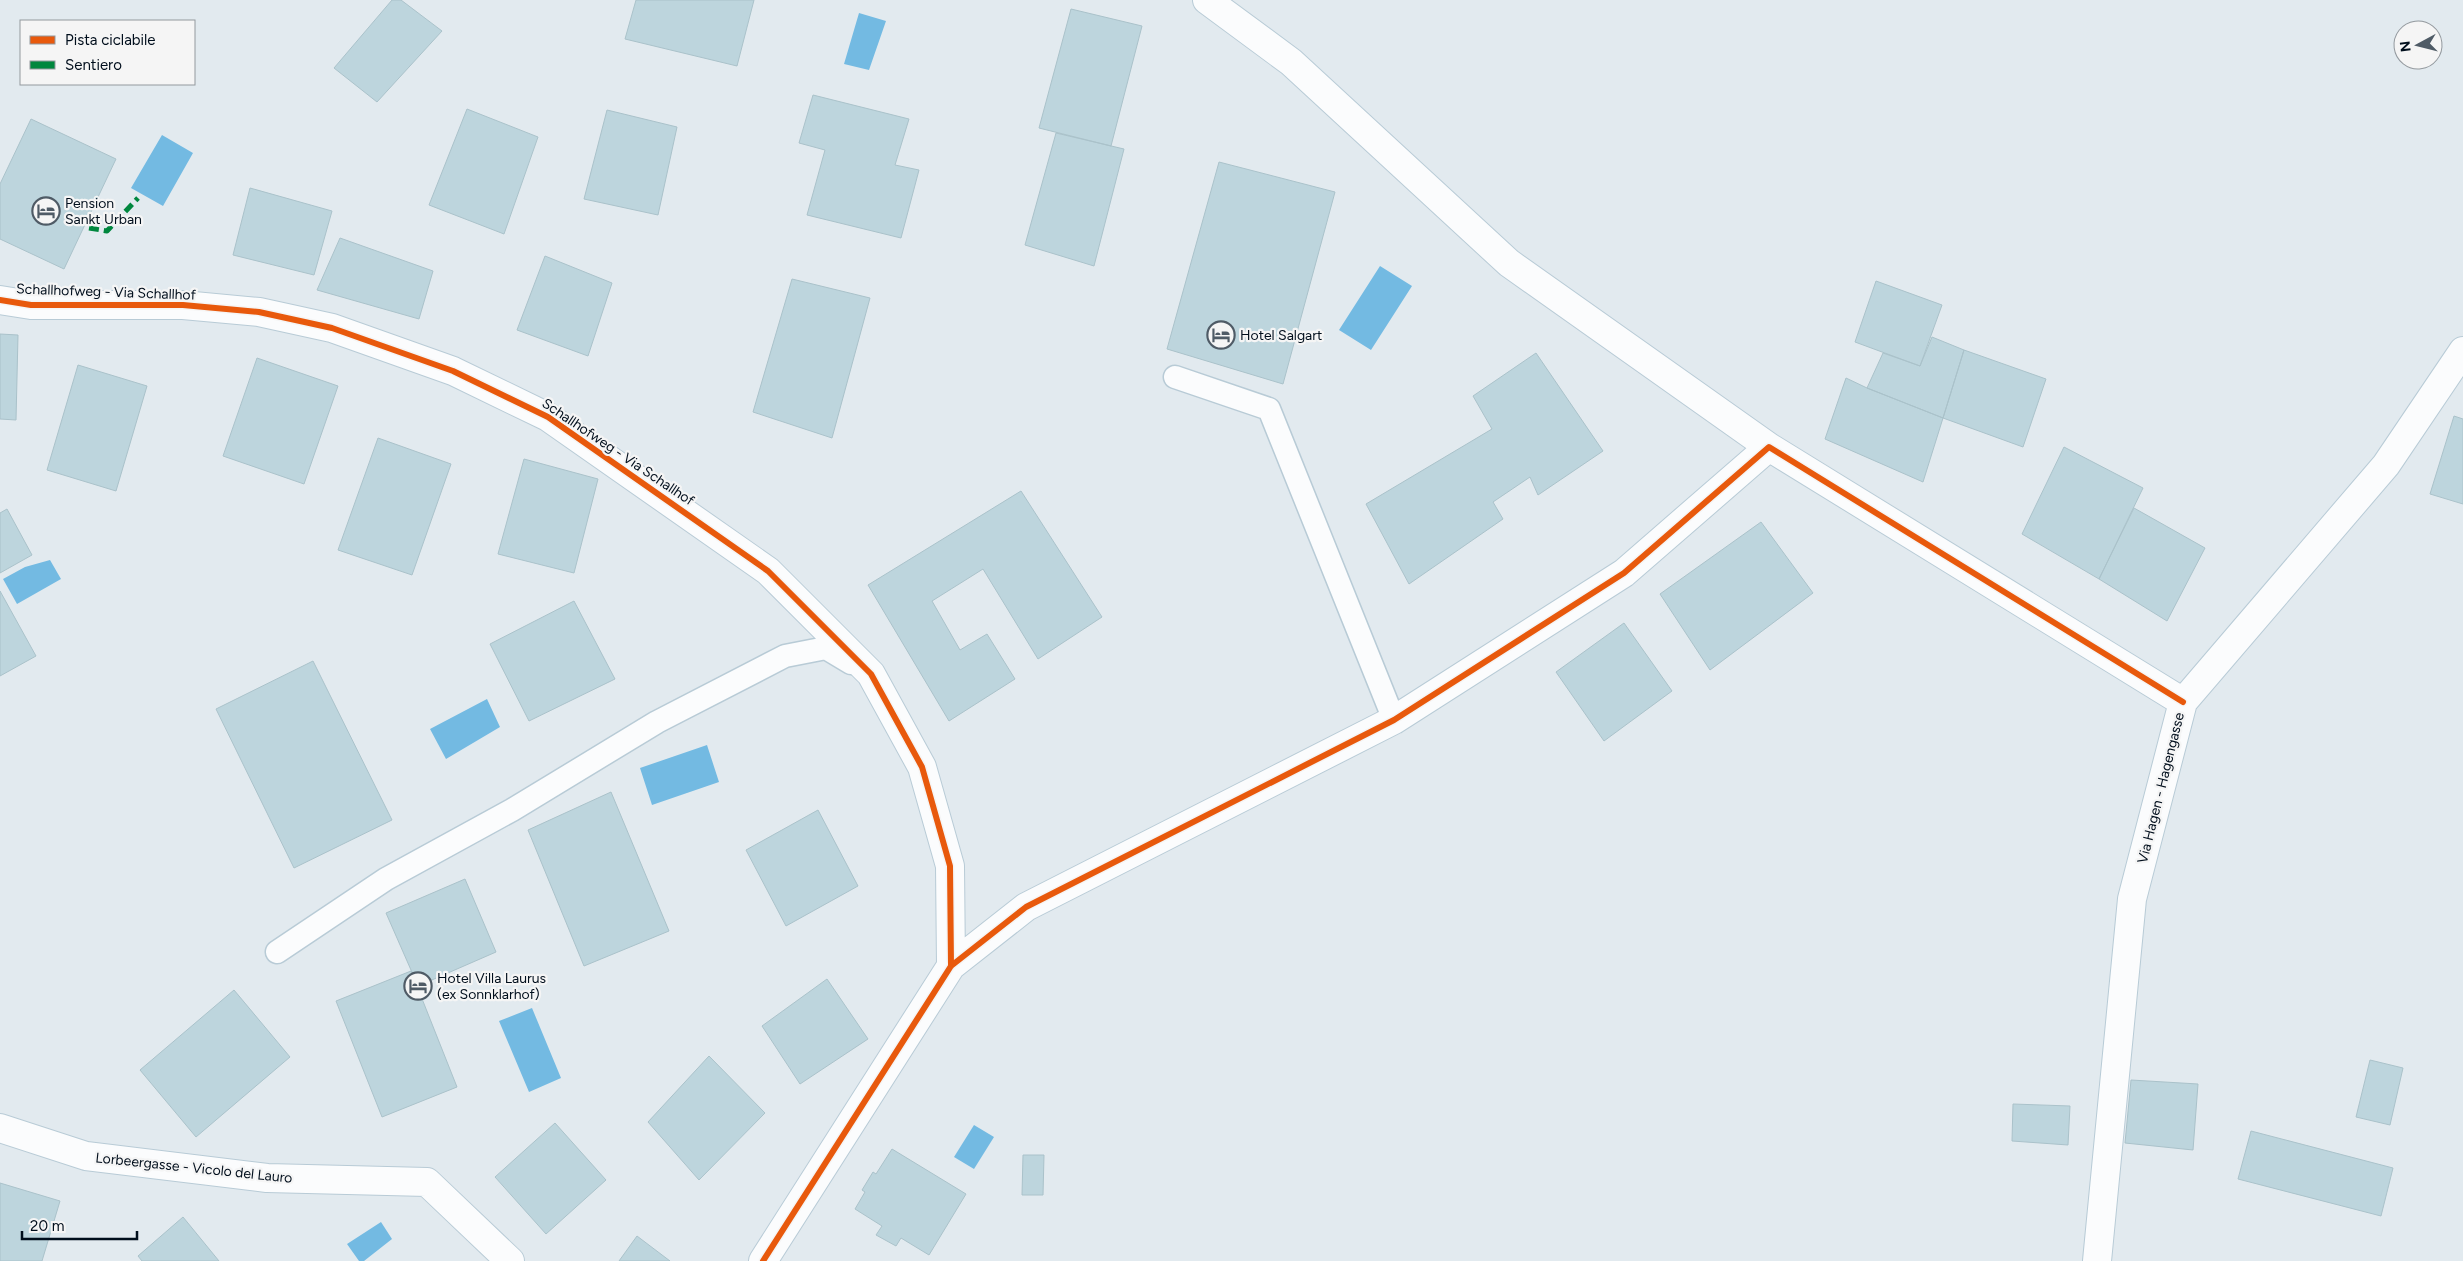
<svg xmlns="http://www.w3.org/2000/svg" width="2463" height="1261" viewBox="0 0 2463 1261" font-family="Figtree,sans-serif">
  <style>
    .water { fill: #73bae2 }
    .building { fill: #bdd5dd; stroke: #aac2ca }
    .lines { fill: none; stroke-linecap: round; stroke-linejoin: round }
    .lane-casing { stroke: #b8cbd6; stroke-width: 25 }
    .street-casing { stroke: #b8cbd6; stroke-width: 30 }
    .lane { stroke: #fbfcfd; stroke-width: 22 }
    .street { stroke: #fbfcfd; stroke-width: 28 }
    .quiet { stroke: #00873e; stroke-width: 5; stroke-dasharray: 10 5; stroke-linecap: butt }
    .cycleway-casing { stroke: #f5f5f5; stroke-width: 9 }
    .cycleway { stroke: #e8590c; stroke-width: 6 }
    .labels { text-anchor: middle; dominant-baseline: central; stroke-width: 4.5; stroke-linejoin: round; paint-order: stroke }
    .poi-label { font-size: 14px; fill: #000e1c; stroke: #f5f5f5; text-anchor: start }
    .street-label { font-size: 14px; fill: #000e1c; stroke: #f5f5f5 }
  </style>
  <rect width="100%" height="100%" fill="#e2eaef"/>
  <path class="water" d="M859 13 886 21 869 70 844 64Z
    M162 135 193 153 163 206 131 188Z
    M1380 266 1412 286 1371 350 1339 330Z
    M50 560 61 579 17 604 3 579 25 567Z
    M487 699 500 727 446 759 430 729Z
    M707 745 719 782 652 805 640 768Z
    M532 1008 561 1078 529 1092 499 1021Z
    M974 1125 994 1137 974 1169 954 1157Z
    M381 1222 392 1239 364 1261H359L347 1244Z"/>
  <path class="building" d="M392 0H401L442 31 377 102 334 68Z
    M636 0H754L737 66 625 39Z
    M1071 9 1142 26 1111 146 1039 128Z
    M813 95 909 119 895 165 919 170 901 238 807 215 825 150 799 143Z
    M467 109 538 137 504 234 429 205Z
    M607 110 677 127 658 215 584 199Z
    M31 119 116 159 64 269 0 239V184Z
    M1056 133 1124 149 1094 266 1025 245Z
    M1219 162 1335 192 1283 384 1167 349Z
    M250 188 332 211 314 275 233 255Z
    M340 238 433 271 419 319 317 290Z
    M545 256 612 283 588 356 517 330Z
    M792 279 870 298 832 438 753 412Z
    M1876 281 1942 305 1920 366 1855 342Z
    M0 334 18 335 16 420 0 419Z
    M1932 337 1964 350 1943 418 1867 388 1883 353 1920 366Z
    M1964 350 2046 379 2023 447 1943 418Z
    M1536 353 1603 451 1538 495 1530 477 1493 502 1503 519 1409 584 1366 504 1492 429 1473 396Z
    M257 358 338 386 304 484 223 456Z
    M78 365 147 386 116 491 47 470Z
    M1846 378 1867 388 1943 418 1923 482 1825 439Z
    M2454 416 2463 419V504L2430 494Z
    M378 438 451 464 412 575 338 550Z
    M2064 447 2143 488 2099 579 2022 534Z
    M524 459 598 479 574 573 498 554Z
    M1021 491 1102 617 1038 659 983 569 932 601 960 650 987 634 1015 679 949 721 868 585Z
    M2134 508 2205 548 2167 621 2099 579Z
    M7 509 32 555 0 573V513Z
    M1761 522 1813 593 1710 670 1660 594Z
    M0 591 36 656 0 676Z
    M574 601 615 679 529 721 490 644Z
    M1624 623 1672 691 1604 741 1556 672Z
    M313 661 392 820 294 868 216 709Z
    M611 792 669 931 584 966 528 830Z
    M818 810 858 886 786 926 746 850Z
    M465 879 496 952 418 986 386 913Z
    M411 971 457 1087 382 1117 336 1001Z
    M827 979 868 1039 800 1084 762 1026Z
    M234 990 290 1057 196 1137 140 1070Z
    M709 1056 765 1113 699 1180 648 1122Z
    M2370 1060 2403 1068 2390 1125 2356 1117Z
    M2131 1080 2198 1084 2193 1150 2125 1143Z
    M2013 1104 2070 1106 2068 1145 2012 1141Z
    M555 1123 606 1180 546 1234 495 1177Z
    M2251 1131 2393 1168 2381 1216 2238 1179Z
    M892 1149 966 1194 929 1255 901 1238 896 1246 876 1235 882 1226 855 1209 865 1192 862 1190 873 1172 876 1174Z
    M1023 1155H1044L1043 1195H1022Z
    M0 1183 60 1201 42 1261H0Z
    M183 1217 219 1261H142L138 1256Z
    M637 1236 670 1261H619Z"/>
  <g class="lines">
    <g class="lane-casing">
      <path id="lane" d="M1175 377 1269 409 1394 720
        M277 952 386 879 512 810 657 722 785 656 826 648 851 663"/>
    </g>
    <g class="street-casing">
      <path id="street" d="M1207 0 1291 62 1509 263 1769 447
        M0 300 31 305H183L259 312 332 328 453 371 548 417 768 571 871 674 922 767 950 866 951 966
        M0 1128 86 1156 267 1178 427 1182 510 1261
        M763 1261 951 966 1026 907 1394 720 1624 573 1769 447 2183 702
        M2097 1261 2132 899 2183 702 2386 465 2463 351"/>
    </g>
    <use href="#lane" class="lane"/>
    <use href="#street" class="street"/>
    <path class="quiet" d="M89 228 107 231 138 198"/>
    <g class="cycleway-casing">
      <path id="cycleway" d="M0 300 31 305H183L259 312 332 328 453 371 548 417 768 571 871 674 922 767 950 866 951 966
        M763 1261 951 966 1026 907 1394 720 1624 573 1769 447 2183 702"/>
    </g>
    <use href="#cycleway" class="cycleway"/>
  </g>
  <defs>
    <g id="hotel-ring" transform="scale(1.4375)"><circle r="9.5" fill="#f5f5f5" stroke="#4f5b66" stroke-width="1.5"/><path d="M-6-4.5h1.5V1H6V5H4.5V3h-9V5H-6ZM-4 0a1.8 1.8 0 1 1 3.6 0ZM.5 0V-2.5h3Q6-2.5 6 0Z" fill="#4f5b66"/></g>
  </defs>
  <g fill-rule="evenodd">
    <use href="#hotel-ring" x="46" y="211"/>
    <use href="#hotel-ring" x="1221" y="335"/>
    <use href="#hotel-ring" x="418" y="986"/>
  </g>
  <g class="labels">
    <g class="poi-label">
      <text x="65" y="203">Pension<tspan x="65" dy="16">Sankt Urban</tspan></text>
      <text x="1240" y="335">Hotel Salgart</text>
      <text x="437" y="978">Hotel Villa Laurus<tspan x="437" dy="16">(ex Sonnklarhof)</tspan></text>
    </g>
    <g class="street-label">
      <text transform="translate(106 292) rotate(2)">Schallhofweg - Via Schallhof</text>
      <text transform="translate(618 452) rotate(34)">Schallhofweg - Via Schallhof</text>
      <text transform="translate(2161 788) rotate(-76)">Via Hagen - Hagengasse</text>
      <text transform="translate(194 1168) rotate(6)">Lorbeergasse - Vicolo del Lauro</text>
    </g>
  </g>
  <rect x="20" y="20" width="175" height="65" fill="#f5f5f5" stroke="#93999e"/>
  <rect x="30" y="36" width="25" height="8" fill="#e8590c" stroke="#93999e"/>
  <text x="65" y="45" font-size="15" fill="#000e1c">Pista ciclabile</text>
  <rect x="30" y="61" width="25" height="8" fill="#00873e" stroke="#93999e"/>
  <text x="65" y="70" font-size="15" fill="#000e1c">Sentiero</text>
  <g transform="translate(2418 45) rotate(263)"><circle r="24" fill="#f5f5f5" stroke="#93999e"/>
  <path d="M0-4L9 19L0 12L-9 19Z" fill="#4f5b66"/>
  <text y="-8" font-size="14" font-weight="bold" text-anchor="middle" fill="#000e1c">N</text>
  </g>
  <path d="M22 1231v8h115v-8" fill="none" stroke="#000e1c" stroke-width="2.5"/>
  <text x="30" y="1231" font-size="15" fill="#000e1c" stroke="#f5f5f5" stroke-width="4" paint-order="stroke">20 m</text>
</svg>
